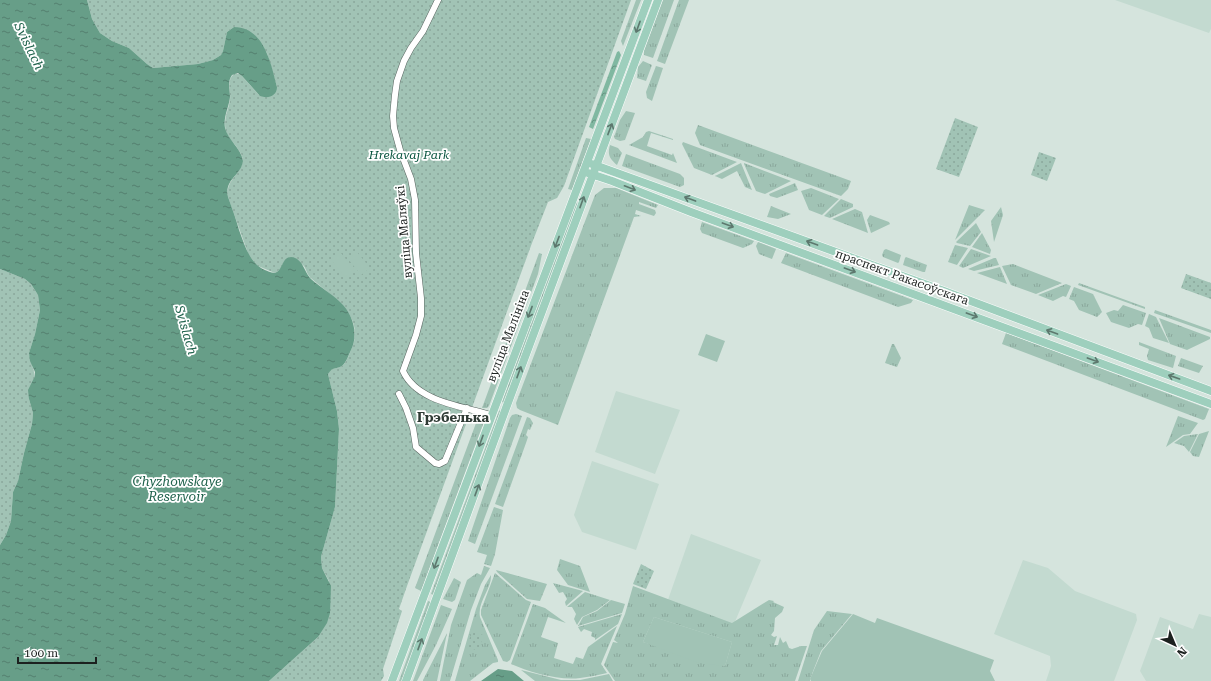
<svg xmlns="http://www.w3.org/2000/svg" width="1211" height="681" viewBox="0 0 1211 681" font-family="'Roboto Serif',serif">
  <style>
    .built { fill: #c3dad0 }
    .grass { fill: url(#grass-tufts); fill-rule: evenodd }
    .forest { fill: url(#forest-crowns) }
    .park { fill: url(#park-dots) }
    .garden { fill: #a1c3b5 }
    .water { fill: url(#water-ripples) }
    .lines { fill: none; stroke-linecap: round; stroke-linejoin: round }
    .minor-casing { stroke: #596661; stroke-width: 7 }
    .major-casing { stroke: #fff; stroke-width: 9 }
    .minor { stroke: #fff; stroke-width: 6 }
    .major { stroke: #9ecfbd; stroke-width: 8 }
    .oneway { stroke: #5d786e }
    .labels { text-anchor: middle; dominant-baseline: central; stroke-width: 3.5; stroke-linejoin: round; paint-order: stroke }
    .park-label { font-size: 12px; font-style: italic; fill: #04523c; stroke: #fff }
    .street-label { font-size: 12px; fill: #1c211f; stroke: #fff }
    .water-label { font-size: 13px; font-style: italic; fill: #20634d; stroke: #fff }
    .neighbourhood-label { font-size: 13px; font-weight: bold; fill: #2f3b35; stroke: #fff }
  </style>
  <defs>
    <pattern id="grass-tufts" width="24" height="20" patternUnits="userSpaceOnUse"><rect width="24" height="20" fill="#a1c3b5"/><path d="M3 7l-1-3M5 7V3M7 7l1-3M15 17l-1-3M17 17v-4M19 17l1-3" fill="none" stroke="#8aa79b"/></pattern>
    <pattern id="forest-crowns" width="20" height="18" patternUnits="userSpaceOnUse"><rect width="20" height="18" fill="#80b8a1"/><path d="M2 6a3 3 0 1 1 6 0M12 15a3 3 0 1 1 6 0" fill="none" stroke="#689583"/></pattern>
    <pattern id="park-dots" width="8" height="8" patternUnits="userSpaceOnUse"><rect width="8" height="8" fill="#a1c3b5"/><path d="M2 2h.1M6 6h.1" fill="none" stroke="#8aa79b" stroke-width="1.8" stroke-linecap="round"/></pattern>
    <pattern id="water-ripples" width="26" height="14" patternUnits="userSpaceOnUse"><rect width="26" height="14" fill="#679e88"/><path d="M2 4q2-2 4 0t4 0M15 11q2-2 4 0t4 0" fill="none" stroke="#54806f"/></pattern>
  </defs>
  <rect width="100%" height="100%" fill="#d5e4dd"/>
  <path class="built" d="M1115 0H1211V29L1209 33Z
    M616 391 680 410 655 474 595 452Z
    M592 461 659 484 636 550 582 532 574 515Z
    M691 534 761 560 734 624 735 643 726 667 699 665 643 642 653 614 662 617Z
    M1023 560 1048 568 1075 591 1136 614 1137 620 1114 681H1046L1051 666 1050 656 994 634Z
    M1199 614 1211 617V681H1146L1140 671 1160 617 1193 629Z"/>
  <path class="grass" d="M636 0H641L623 46 621 41Z
    M663 0H674L653 58 644 55V51Z
    M679 0H689L665 64 657 61Z
    M643 61 652 65 646 81 637 78 638 67Z
    M656 66 663 68 652 101 647 98 646 92Z
    M626 111 635 113 625 140 620 141 615 139 614 137 620 120Z
    M698 125 851 181 848 189 841 196 700 145 695 133Z
    M649 131 673 139V140L651 133 647 146 672 155 673 153 677 163 629 145 643 137 646 132Z
    M586 138 591 139 572 190 568 189Z
    M683 142 737 162 712 175 694 168 682 144Z
    M610 145 618 148 622 153 617 165C610 159 607 155 610 145Z
    M626 154 680 174 684 178V185L680 187 622 166Z
    M741 163 752 190 745 187 737 171 722 179 715 176Z
    M744 164V163L791 181 765 194 756 191Z
    M795 183 798 190 777 198 770 196 769 194Z
    M604 188H616L658 205 656 208 639 202V204L655 210 656 213 654 216 636 210 635 214 641 216 634 217 558 425 520 410 517 408 516 403 595 195Z
    M811 188 839 199 822 215 809 210 801 191Z
    M841 199 853 204V207L830 218 824 216Z
    M575 201 578 203 504 403 502 402Z
    M969 205 985 210 955 240Z
    M771 206 791 214 778 219 767 217Z
    M1001 207 1003 215 994 242 991 221Z
    M855 209 862 212 868 233 832 219Z
    M870 215 889 222 890 224 871 233 867 220Z
    M702 222 754 241 752 244 743 248 702 233 700 229Z
    M976 223 981 232 970 246 957 243 956 242Z
    M982 233 991 250 990 254 972 247Z
    M758 242 776 249 772 259 759 254 756 246Z
    M955 245 968 248 957 265 948 262Z
    M886 249 901 255 899 262 898 263 883 257 882 255 884 250Z
    M971 249 991 256 963 268 959 266Z
    M539 253 542 254 538 274 516 333 514 338 489 406 487 408H482Z
    M786 253 913 300 911 303 898 307 781 263Z
    M906 257 927 265 925 272H923L903 265 905 258Z
    M994 258H996L999 265 974 271 968 269Z
    M1013 264 1062 283 1036 294 1011 285 1002 266Z
    M1000 267 1007 284 977 273Z
    M1079 283 1145 307V309L1078 285Z
    M1066 284 1071 286 1066 297 1063 296 1053 301 1038 295Z
    M1074 287 1093 294 1102 312 1097 317 1079 310 1074 301 1069 299Z
    M1123 305 1146 313 1142 325 1138 324 1129 328 1111 322 1106 313 1114 310 1118 311Z
    M1155 310 1211 330V333L1154 313Z
    M1149 314 1156 317 1169 343 1153 338 1149 328 1145 326Z
    M1159 318 1210 337V339L1187 350 1170 344Z
    M1006 333 1209 409 1205 419 1203 420 1002 344Z
    M1139 342 1176 356 1173 368 1148 360 1147 356 1149 349 1139 345Z
    M892 344H894L901 358 897 367 885 363Z
    M1181 358 1203 366 1199 373 1178 366Z
    M500 410 501 411 434 595 431 594 499 411Z
    M516 414 522 416 475 544 468 541 510 418 512 415Z
    M479 415 484 416 485 419 421 591 415 588Z
    M1178 416 1198 423 1190 434 1183 435 1166 447Z
    M527 417 530 418 533 423 530 430 528 429 526 435 528 437 526 443 503 507 495 504Z
    M1209 431 1199 457 1193 456 1190 452 1199 434Z
    M1198 434 1189 452 1184 446 1174 443 1184 436Z
    M494 507 503 510 495 554 491 566 484 564 487 555 477 552Z
    M560 559 580 566 590 592 568 585 557 570Z
    M484 566 490 568 481 584 471 610 450 681H440L451 625 467 580 477 573 481 575Z
    M496 570 547 584 540 601 527 599 497 572Z
    M495 573 526 600 531 602 510 660 507 662 503 661 481 615V610Z
    M491 575C492 589 477 602 480 617L498 660V662L493 663 470 681H455L476 609 485 585Z
    M454 578 461 582 455 600 452 602 443 599Z
    M553 583 583 591 566 606 565 602 567 599 563 592 559 593Z
    M633 586 732 623 769 600 774 601 773 602 784 607 782 612 775 618 774 631 771 635 774 637 777 636 774 645H778L780 637 783 643 786 641 789 648 792 649 801 646H807L795 681H615L604 665 613 642 618 643 614 640 625 614ZM654 617 732 642 725 666 643 642Z
    M585 592 610 600 597 610 582 617 577 625 574 619 576 614 572 607H567Z
    M611 600 625 604 622 613 578 626 583 617 597 611Z
    M428 601 431 602 402 681H399Z
    M533 604 545 608 566 623 548 617 541 637 558 643 554 658 573 664 576 657 583 659 588 647 617 626 601 664 607 673C598 675 589 677 580 678 560 681 529 672 511 664Z
    M441 605 452 609 436 645 417 681H413Z
    M827 611 852 614 821 651 810 679V681H798L814 630Z
    M622 614 618 624 595 640V638L591 636 592 632 584 629 581 632 578 627Z
    M447 633 437 681H423V680Z
    M521 670 561 680H580L609 674 613 681H535Z"/>
  <path class="forest" d="M619 51 621 55 593 129 589 127 617 52Z"/>
  <path class="park" d="M87 0H631L564 186 557 198 548 202 532 243 407 586 399 609 402 611 383 669 384 676 381 681H269L318 637 329 581 322 568 321 557 335 507 339 429 337 411 328 374 330 370C334 368 339 368 342 366 346 363 349 355 351 350 367 316 332 297 312 279 307 275 307 271 304 266 301 263 295 260 291 257 282 259 283 270 275 273L258 266 249 256 228 197C225 181 240 175 243 161 242 150 232 143 227 134 222 122 228 112 230 100 231 91 226 81 234 74H240L259 95 277 87 267 53 250 32 234 27 227 32 223 51 221 55 213 60 198 64 153 68 147 64 129 48 112 41 100 33 92 19Z
    M955 118 978 127 959 177 936 169Z
    M1039 152 1056 158 1047 181 1031 175Z
    M0 269 25 279 31 284 38 295 40 310 35 334 29 353 35 376 29 399 33 413 32 424 24 453 18 481 13 492 11 521 6 535 0 545Z
    M1186 274 1211 283V299L1181 288Z
    M641 564 654 571 646 589 633 584Z
    M472 631 483 635 479 651 467 647Z"/>
  <path class="garden" d="M340 252 354 269 345 277 331 260Z
    M357 252 370 268 361 275 348 259Z
    M706 334 725 341 717 362 698 355Z
    M853 614 875 623 877 618 994 660 990 671 995 681H811L810 679 822 651Z
    M654 617 732 642 725 666 699 663 643 642Z"/>
  <path class="water" d="M0 0H87L92 19 100 33 112 41 129 48 147 64 153 68 198 64 213 60 221 55 223 51 227 32 234 27C264 27 271 64 277 87 277 96 268 99 260 96L242 76 238 73 232 75C227 82 230 89 230 97 229 107 223 117 225 128 228 140 241 148 243 161 241 176 224 179 228 197 232 208 236 219 239 230 246 249 251 269 275 273 283 270 282 257 291 257 303 258 304 272 311 279 320 287 331 293 340 302 353 314 359 334 351 350 349 354 346 363 342 366 339 368 334 368 331 370L328 374 337 411 339 429 335 507 321 557 322 568 331 586 330 613 327 623 318 637 269 681H0V545L6 535 11 521 13 492 18 481 24 453 32 424 33 413 29 399 28 390 35 376V372L30 361 29 353 35 334 40 310 38 295 31 284 25 279 0 269Z
    M498 669 512 671 524 681H481Z"/>
  <g class="lines">
    <g class="minor-casing">
      <path id="minor" d="M438 0 423 31 411 48 404 61 397 81 395 95 393 116 394 128 400 150 411 179 415 200 416 253 421 298V316L416 335 403 371C417 402 462 406 491 415
        M399 394 406 408 413 428 416 447 435 463 439 464 445 461 467 408"/>
    </g>
    <g class="major-casing">
      <path id="major" d="M592 164 944 291 1211 391
        M588 173 612 181 691 212 1211 404
        M392 681 648 0
        M406 681 506 408 658 0"/>
    </g>
    <use href="#minor" class="minor"/>
    <use href="#major" class="major"/>
  </g>
  <defs><path id="oneway-shaft" d="M-6 0H5M1.5-3L5.5 0L1.5 3" fill="none" stroke-width="1.6" stroke-linecap="round" stroke-linejoin="round"/></defs>
  <g class="oneway">
    <use href="#oneway-shaft" transform="translate(638 27) rotate(110)"/>
    <use href="#oneway-shaft" transform="translate(610 129) rotate(-69)"/>
    <use href="#oneway-shaft" transform="translate(630 188) rotate(21)"/>
    <use href="#oneway-shaft" transform="translate(690 199) rotate(-160)"/>
    <use href="#oneway-shaft" transform="translate(582 202) rotate(-70)"/>
    <use href="#oneway-shaft" transform="translate(728 225) rotate(20)"/>
    <use href="#oneway-shaft" transform="translate(557 242) rotate(111)"/>
    <use href="#oneway-shaft" transform="translate(812 243) rotate(-160)"/>
    <use href="#oneway-shaft" transform="translate(850 270) rotate(20)"/>
    <use href="#oneway-shaft" transform="translate(530 312) rotate(111)"/>
    <use href="#oneway-shaft" transform="translate(972 315) rotate(20)"/>
    <use href="#oneway-shaft" transform="translate(1052 332) rotate(-160)"/>
    <use href="#oneway-shaft" transform="translate(1093 360) rotate(20)"/>
    <use href="#oneway-shaft" transform="translate(519 372) rotate(-70)"/>
    <use href="#oneway-shaft" transform="translate(1174 377) rotate(-161)"/>
    <use href="#oneway-shaft" transform="translate(481 441) rotate(110)"/>
    <use href="#oneway-shaft" transform="translate(477 490) rotate(-70)"/>
    <use href="#oneway-shaft" transform="translate(436 563) rotate(110)"/>
    <use href="#oneway-shaft" transform="translate(420 644) rotate(-70)"/>
  </g>
  <g class="labels">
    <g class="park-label">
      <text x="409" y="155">Hrekavaj Park</text>
    </g>
    <g class="street-label">
      <text transform="translate(404 232) rotate(-95)">вуліца Маляўкі</text>
      <text transform="translate(902 277) rotate(20)">праспект Ракасоўскага</text>
      <text transform="translate(508 336) rotate(-69)">вуліца Малініна</text>
    </g>
    <g class="water-label">
      <text transform="translate(29 46) rotate(64)">Svislach</text>
      <text transform="translate(186 330) rotate(74)">Svislach</text>
      <text x="177" y="481">Chyzhowskaye<tspan x="177" dy="15">Reservoir</tspan></text>
    </g>
    <g class="neighbourhood-label">
      <text x="453" y="417">Грэбелька</text>
    </g>
  </g>
  <g transform="translate(1175 645) rotate(136)" stroke="#ffffff" stroke-width="3" paint-order="stroke">
  <path d="M0-3L7 15L0 10L-7 15Z" fill="#1c211f"/>
  <text y="-6" font-size="11" font-weight="bold" text-anchor="middle" fill="#1c211f">N</text>
  </g>
  <path d="M18 657v6h78v-6" fill="none" stroke="#1c211f" stroke-width="2"/>
  <text x="24" y="657" font-size="12" fill="#1c211f" stroke="#ffffff" stroke-width="3" paint-order="stroke">100 m</text>
</svg>
